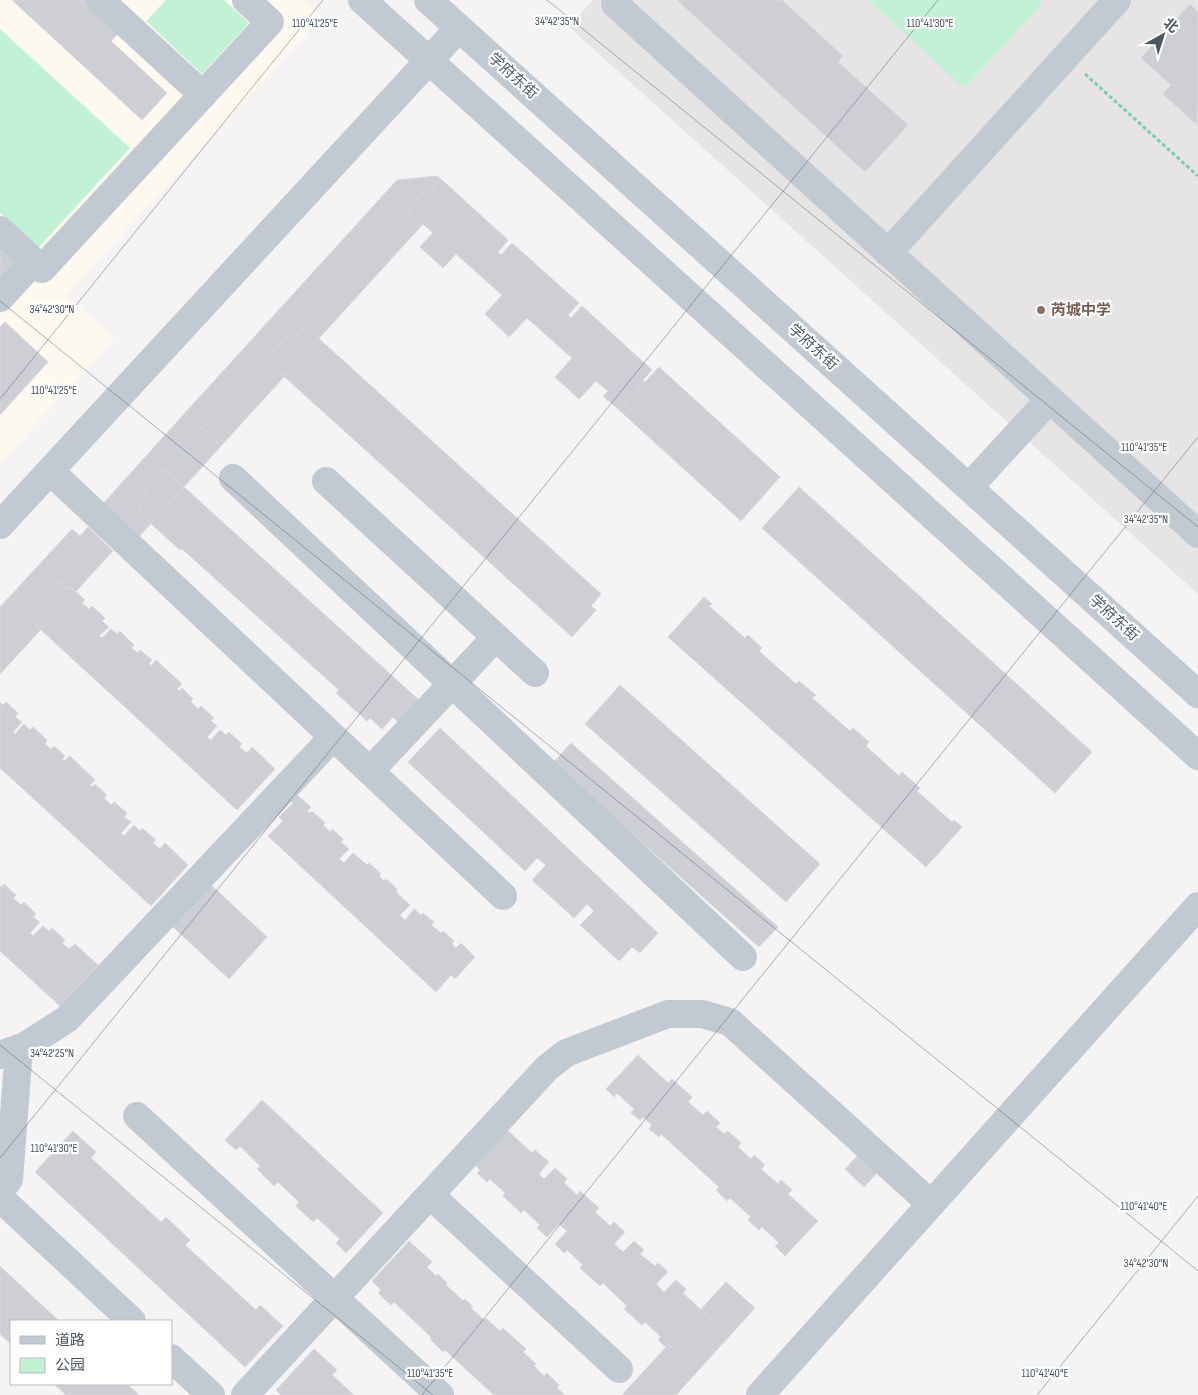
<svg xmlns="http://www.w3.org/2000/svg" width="1198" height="1395" viewBox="0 0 1198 1395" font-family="'Sofia Sans Condensed','Noto Sans SC',sans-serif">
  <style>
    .commercial { fill: #fdf9ef }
    .education { fill: #e6e4e5 }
    .green { fill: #c3f1d5 }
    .building { fill: #cdcfd5; stroke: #d7d9de }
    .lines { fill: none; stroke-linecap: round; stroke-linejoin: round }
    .path { stroke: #7ad0a6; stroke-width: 3; stroke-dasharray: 4 2.5; stroke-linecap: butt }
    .minor { stroke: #c1cad2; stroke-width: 28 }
    .ticks { fill: none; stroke: #4a5661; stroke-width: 1; stroke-opacity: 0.45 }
    .education-dot { fill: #8d6e63; stroke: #fff; stroke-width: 2 }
    .labels { text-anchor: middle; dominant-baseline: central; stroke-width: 4.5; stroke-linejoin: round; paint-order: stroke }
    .street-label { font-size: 15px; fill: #4a5661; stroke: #fff }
    .education-label { font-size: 15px; font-weight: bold; fill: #785e54; stroke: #fff; text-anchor: start }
    .ticks-label { font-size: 12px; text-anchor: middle; fill: #4a5661; stroke: #fff; stroke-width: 4.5; stroke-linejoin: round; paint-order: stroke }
  </style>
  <rect width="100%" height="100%" fill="#f5f3f3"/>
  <path class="commercial" d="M0 0H303L322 17 66 295 114 339 0 463Z"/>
  <path class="education" d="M593 0H1198V594L569 27Z"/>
  <path class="green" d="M166 0H224L249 23 202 74 146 21Z
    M868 0H1038L1042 4 964 88Z
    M0 29 130 148 38 248 0 213Z"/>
  <path class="building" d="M12 0H86L120 32 111 41 167 93 142 120Z
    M677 0H782L843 56 838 62 908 125 865 172Z
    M1190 4 1198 12 1197 125 1163 94 1171 85 1141 58Z
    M437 176 441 179 432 190 429 187 408 211 423 224 221 446 185 413 397 180Z
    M441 179 508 240 498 252 501 255 512 243 579 303 568 315 571 318 582 306 652 370 643 380 645 382 619 410 603 396 608 391 596 381 579 399 555 377 572 358 527 318 509 337 485 314 502 295 456 254 443 268 420 247 433 233 408 211 429 187 432 190Z
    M0 245 17 260 0 278Z
    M5 322 48 362 0 415V327Z
    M305 326 601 594 591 606 596 610 572 637 266 360 290 333 295 338Z
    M659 367 780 477 741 521 619 410Z
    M185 413 221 446 136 540 100 507Z
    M164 469 420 701 400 724 393 717 382 729 370 718 367 721 336 693 339 690 181 548 180 550 148 521 150 519 138 509 149 497 143 492Z
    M799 487 1092 752 1055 793 762 528Z
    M88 527 113 551 0 674V607L72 529 80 536Z
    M59 581 69 590 71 587 85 600 82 603 89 609 92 606 105 618 102 621 109 627 99 636 102 638 111 629 117 634 120 631 134 645 131 648 138 653 140 650 152 660 149 663 151 666 156 660 182 684 177 689 179 691 182 688 193 699 191 702 198 709 201 706 214 718 211 721 217 726 207 737 211 740 220 730 226 735 229 732 242 744 239 747 247 753 252 747 275 769 237 810 27 617Z
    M704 597 712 604 709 606 745 638 748 635 762 648 759 651 796 684 799 681 816 695 812 698 850 731 853 728 869 742 866 746 899 776 902 772 920 788 917 791 952 822 954 820 962 827 926 867 668 637Z
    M620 685 820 864 786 902 585 724Z
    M0 702 3 705 6 702 18 713 15 717 22 722 13 732 15 734 24 724 30 730 33 727 47 740 45 744 51 749 54 746 65 756 62 759 64 761 70 756 95 780 90 785 92 787 95 784 107 795 104 798 111 805 114 802 127 813 124 817 131 822 121 833 124 836 134 825 140 831 142 828 156 840 153 843 160 849 165 843 188 865 151 906 0 768Z
    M440 728 658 933 640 953 632 947 619 961 580 925 594 911 587 904 574 918 532 880 546 865 537 858 525 871 408 762Z
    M571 743 778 927 759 947 553 763Z
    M296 794 311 807 307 811 310 813 312 811 325 823 323 825 330 832 332 829 343 839 341 842 349 849 339 859 344 863 353 853 367 865 369 863 381 874 379 876 384 881 386 879 397 889 396 892 410 905 400 915 405 920 414 909 421 915 423 913 434 922 431 925 441 933 443 931 454 941 452 944 456 948 461 943 475 957 455 979 451 975 436 992 268 836 283 821 279 817 293 803 290 800Z
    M4 884 16 895 13 898 21 905 24 902 36 914 33 917 40 922 30 933 33 936 43 926 49 931 52 928 65 940 62 943 69 949 75 944 98 965 60 1006 0 951V886L2 887Z
    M210 884 267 937 229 979 172 926Z
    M638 1055 668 1083 672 1079 692 1097 688 1102 703 1115 707 1111 720 1123 716 1127 724 1134 728 1131 741 1143 738 1147 751 1159 754 1155 765 1165 761 1169 778 1184 781 1180 792 1190 788 1194 818 1221 785 1256 775 1246 779 1243 762 1227 759 1230 748 1220 751 1217 730 1198 727 1201 716 1190 719 1187 661 1134 659 1137 649 1129 652 1125 643 1117 640 1120 631 1113 634 1109 617 1093 614 1097 606 1089Z
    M262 1100 383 1213 346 1253 336 1243 340 1239 317 1218 313 1222 296 1206 299 1202 278 1182 274 1186 257 1169 260 1166 240 1146 236 1150 225 1140Z
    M504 1127 532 1153 535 1150 549 1162 539 1174 544 1179 555 1168 567 1179 564 1183 577 1195 580 1191 599 1208 595 1212 610 1226 614 1222 625 1232 614 1244 623 1252 634 1241 644 1250 640 1254 655 1266 658 1263 668 1272 656 1284 664 1292 676 1280 686 1289 683 1293 713 1321 681 1355 671 1346 668 1349 658 1340 661 1337 645 1322 642 1325 624 1309 627 1306 603 1283 600 1286 580 1268 583 1265 567 1250 564 1253 555 1244 567 1231 559 1224 547 1237 537 1228 540 1225 524 1210 521 1213 503 1196 505 1193 490 1179 487 1182 477 1173 480 1170 472 1162Z
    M73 1131 96 1152 91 1158 161 1222 166 1217 190 1240 185 1245 256 1310 260 1305 283 1326 245 1367 35 1172Z
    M859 1154 878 1172 864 1187 845 1169Z
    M409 1241 432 1262 427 1267 436 1276 438 1274 447 1283 446 1285 463 1301 465 1299 473 1307 471 1308 484 1320 486 1318 500 1331 503 1328 526 1349 523 1352 536 1364 534 1366 544 1376 547 1373 559 1385 557 1388 565 1395H494L445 1350 443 1352 430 1339 431 1337 394 1302 391 1305 378 1293 381 1290 372 1281Z
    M0 1266 59 1321H11V1344L0 1334Z
    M726 1282 755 1308 676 1395H622Z
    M314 1349 337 1370 332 1375 354 1395H281L276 1390Z
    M54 1384H127L139 1395H66Z"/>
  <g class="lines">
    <path class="path" d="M1085 74 1198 176"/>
    <path class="minor" d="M100 0 203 95
      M362 0 1198 756
      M428 0 1198 694
      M619 0 615 4 1198 534
      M0 230 42 269 270 22 246 0
      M888 253 1117 0
      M0 298 34 261
      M50 471 503 896
      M233 478 743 957
      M326 481 535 673
      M969 487 1050 399
      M0 525 459 28
      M370 771 496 637
      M0 1055 25 1046 67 1019 333 737
      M137 1116 440 1395
      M0 1190 9 1180 19 1048
      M430 1195 619 1369
      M0 1198 132 1321
      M171 1358 211 1395
      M245 1395 547 1068 566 1053 668 1014H702L730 1022 931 1204
      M760 1395 1198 906"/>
  </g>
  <path class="ticks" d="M547 0 1198 527M0 301 1198 1271M0 399 323 0M0 1045 433 1395M0 1158 938 0M422 1395 1198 437M1037 1395 1198 1196"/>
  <circle class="education-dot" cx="1041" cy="310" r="5"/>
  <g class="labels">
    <g class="street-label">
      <text transform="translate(513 76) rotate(42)">学府东街</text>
      <text transform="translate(813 347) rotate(42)">学府东街</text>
      <text transform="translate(1114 618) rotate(42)">学府东街</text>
    </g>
    <g class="education-label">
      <text x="1051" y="310">芮城中学</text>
    </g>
  </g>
  <g class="ticks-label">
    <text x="557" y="25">34°42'35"N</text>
    <text x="315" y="27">110°41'25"E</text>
    <text x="930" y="27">110°41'30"E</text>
    <text x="52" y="313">34°42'30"N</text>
    <text x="54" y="394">110°41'25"E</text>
    <text x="1144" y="451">110°41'35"E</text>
    <text x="1146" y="523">34°42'35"N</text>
    <text x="52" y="1057">34°42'25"N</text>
    <text x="54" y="1152">110°41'30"E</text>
    <text x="1144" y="1210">110°41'40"E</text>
    <text x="1146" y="1267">34°42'30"N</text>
    <text x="430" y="1377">110°41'35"E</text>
    <text x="1045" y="1377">110°41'40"E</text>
  </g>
  <rect x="10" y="1320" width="162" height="65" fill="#ffffff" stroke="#b7bbc0"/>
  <rect x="20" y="1336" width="25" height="8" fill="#c1cad2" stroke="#b7bbc0"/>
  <text x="55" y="1345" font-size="15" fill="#4a5661">道路</text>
  <rect x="20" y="1358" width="25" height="15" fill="#c3f1d5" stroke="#b7bbc0"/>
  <text x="55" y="1370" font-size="15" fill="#4a5661">公园</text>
  <g transform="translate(1163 35) rotate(39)" stroke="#ffffff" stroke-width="4" paint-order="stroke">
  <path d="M0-4L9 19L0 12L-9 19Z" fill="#4a5661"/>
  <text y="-8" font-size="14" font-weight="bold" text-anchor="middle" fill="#4a5661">北</text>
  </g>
</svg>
